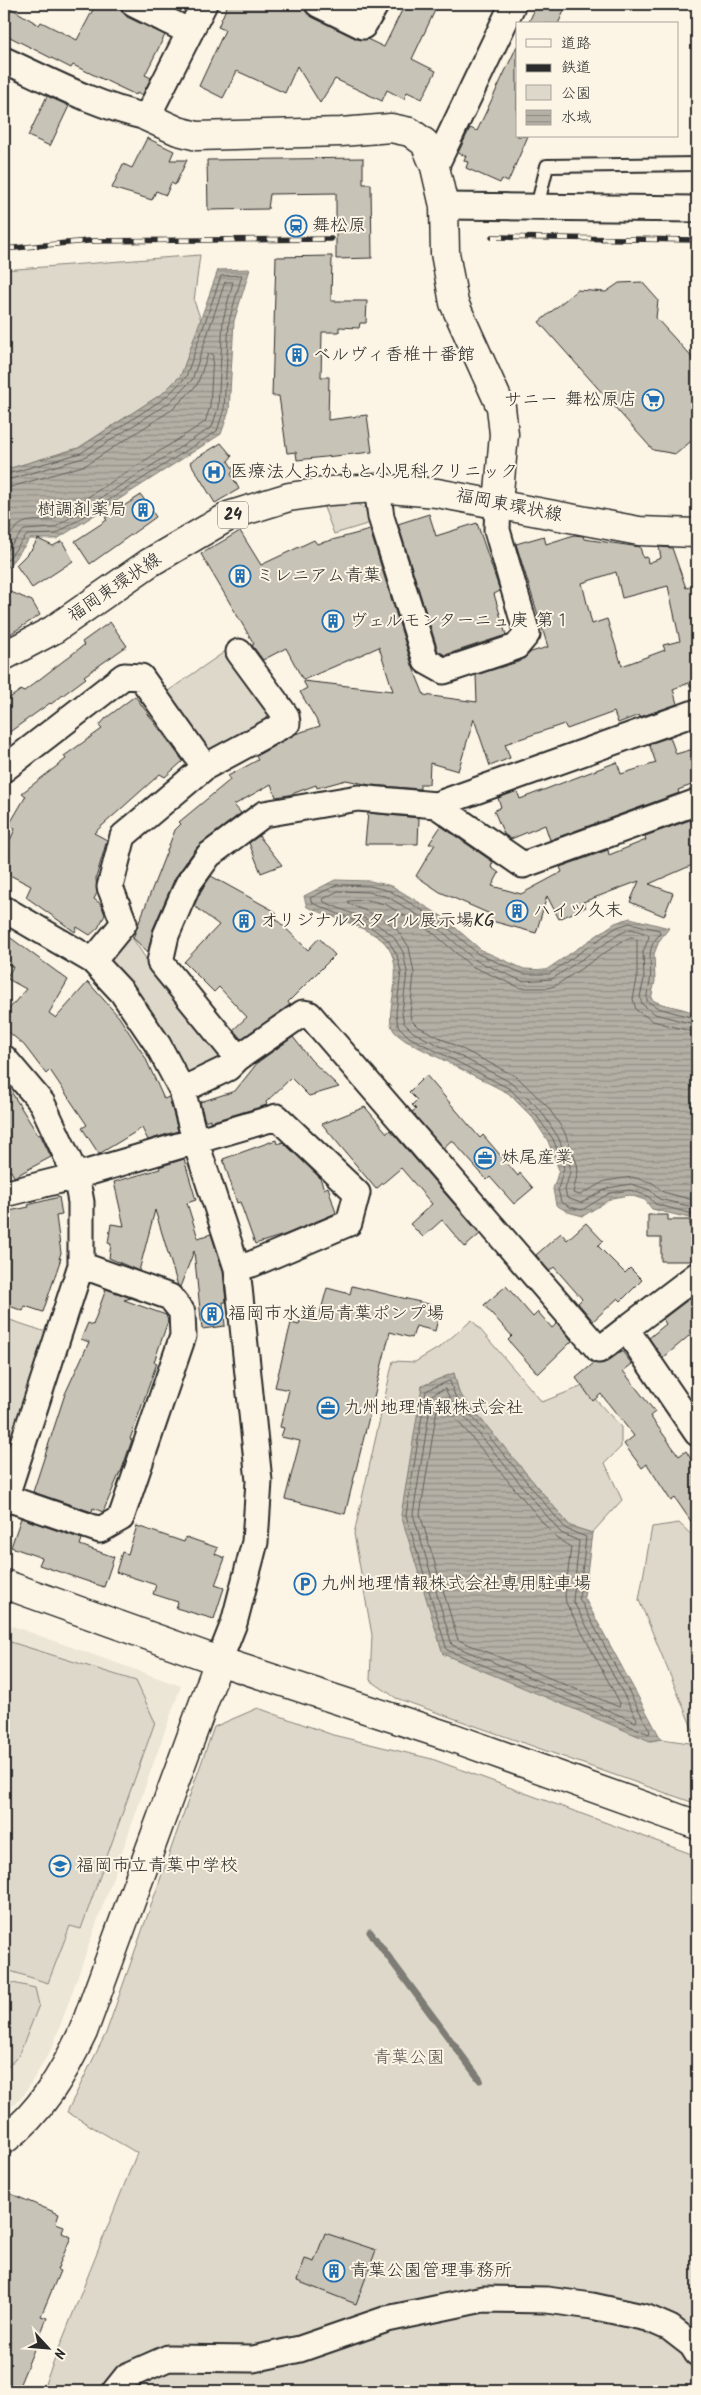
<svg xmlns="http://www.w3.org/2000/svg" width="701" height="2395" viewBox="0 0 701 2395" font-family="Kalam,'Klee One',sans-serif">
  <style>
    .built { fill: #ece6d7 }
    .green { fill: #ded8ca; stroke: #84827a }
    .water { fill: url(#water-rules); stroke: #7d7b74 }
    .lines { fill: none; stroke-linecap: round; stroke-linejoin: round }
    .shore { stroke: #62605c; stroke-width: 1 }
    .stream { stroke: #7d7b74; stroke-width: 7 }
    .building { fill: #c8c3b7; stroke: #2b2b2b; fill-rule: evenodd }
    .lane-casing { stroke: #2b2b2b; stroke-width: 16 }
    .street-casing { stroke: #2b2b2b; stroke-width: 29 }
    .secondary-casing { stroke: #2b2b2b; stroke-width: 31 }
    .primary-casing { stroke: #2b2b2b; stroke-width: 31 }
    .lane { stroke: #fcf5e5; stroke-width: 12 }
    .street { stroke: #fcf5e5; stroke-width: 25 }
    .secondary { stroke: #fcf5e5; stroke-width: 28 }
    .primary { stroke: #fcf5e5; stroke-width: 28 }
    .rail-casing { stroke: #2b2b2b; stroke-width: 5.5 }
    .rail { stroke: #fcf5e5; stroke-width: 4; stroke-dasharray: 11; stroke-linecap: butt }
    .labels { text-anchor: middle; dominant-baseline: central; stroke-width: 4; stroke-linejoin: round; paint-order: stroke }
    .shield { fill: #fcf5e5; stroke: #6a6863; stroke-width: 1 }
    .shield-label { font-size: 16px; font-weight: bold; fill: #2b2b2b }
    .poi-label { font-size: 18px; fill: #2b2b2b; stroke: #fcf5e5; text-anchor: start }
    .street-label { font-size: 18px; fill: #2b2b2b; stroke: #fcf5e5 }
    .park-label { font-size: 18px; fill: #585653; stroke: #fcf5e5 }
  </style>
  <defs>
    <pattern id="water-rules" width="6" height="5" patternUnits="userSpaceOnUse" patternTransform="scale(1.25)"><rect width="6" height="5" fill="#b4b0a5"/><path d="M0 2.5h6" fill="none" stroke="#938f87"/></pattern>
  </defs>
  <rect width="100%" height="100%" fill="#fcf5e5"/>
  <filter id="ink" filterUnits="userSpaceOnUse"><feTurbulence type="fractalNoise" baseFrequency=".02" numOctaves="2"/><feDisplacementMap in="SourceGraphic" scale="10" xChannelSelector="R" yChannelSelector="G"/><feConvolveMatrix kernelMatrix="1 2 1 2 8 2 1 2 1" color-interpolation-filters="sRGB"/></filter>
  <g filter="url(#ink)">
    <path class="built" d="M4 1623 181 1686 53 2046 24 2095 4 2114Z"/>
    <path class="green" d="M200 255 194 301 201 320 181 375 163 393 78 448 4 470V270Z
      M322 502C350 502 358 497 377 521L334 534Z
      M233 646 281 721 209 757 165 693Z
      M126 928 150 965 226 1050 223 1062 187 1075 102 958Z
      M4 1318 52 1334 4 1474Z
      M472 1320 542 1402 583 1386 621 1427V1447L605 1463 622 1500 592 1533 570 1526 459 1393 454 1373 422 1386 650 1741 661 1739 697 1744V1804L396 1698 370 1680 372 1635 354 1534 393 1361 415 1362 440 1347Z
      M679 1523 697 1540V1740L639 1600 652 1527Z
      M4 1640 136 1681 155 1722 81 1929 70 1926 48 1983 4 1969Z
      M258 1708 333 1735 432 1759 697 1856V2391H42L137 2153 67 2112 106 2033 214 1727Z
      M4 1981 35 1988 39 2005 19 2055 4 2071Z"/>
    <path class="water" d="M250 269 234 321 229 411 221 434 57 539H30L4 572V470L79 448 163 393 181 375 218 270Z
      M335 880 370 881 392 886 443 917 481 950 524 969 546 970 615 923 630 918 669 928 659 941 654 954 655 981 651 999C665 1008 683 1006 697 1015V1220L652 1209 645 1200 630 1195 612 1198 583 1216 568 1212 556 1205 553 1189 559 1170 548 1141 533 1118 508 1093 406 1041C402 1038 397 1035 394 1031 381 1013 410 970 384 942 370 928 326 915 307 907L304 896Z
      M454 1373 459 1393 570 1526 592 1533 584 1597 661 1739 650 1741 443 1654 401 1515 422 1386Z"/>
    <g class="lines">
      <path class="shore" d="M4 475 81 453 166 397 186 377 221 276 242 275 229 321 224 409 217 431 56 534 27 535 4 564
        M4 481 83 458 170 402 192 380 225 282H233L223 320 218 408 212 427 54 528 24 530 4 554
        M4 489 86 465 173 409 197 385 208 354H213L210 407 205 422 52 520C23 522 24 517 4 542
        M697 1019 658 1008 647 1001C646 994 649 988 650 982 653 962 644 950 660 934L659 930 630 923 617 927 549 974H524L478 954 440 921 390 891 370 886 337 885 310 898 312 903 372 928 388 940 397 955 401 972 396 1013 398 1026 409 1037 510 1089 536 1115 553 1139 564 1168 558 1189 561 1202 570 1207 582 1210 610 1193 630 1190 648 1196 655 1204 697 1215
        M697 1025 655 1014 642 1004 640 997 644 979 643 952 649 937 648 934 631 929 621 933 552 979 522 981 475 960 436 926 388 897 369 892 338 891 323 899 324 902 375 923 393 936 403 952 407 972 402 1013 404 1023 413 1032 514 1084 541 1111 558 1137 570 1166V1172L565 1190 567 1198 581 1203 608 1188 631 1184 650 1190 659 1199 697 1208
        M697 1033 653 1021 636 1010 633 999 637 979V939L631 937 624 940 555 986 547 988H521L471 966 432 932 385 904 368 900 348 901 349 904 378 916 395 927 409 947 414 973 410 1014 411 1020 417 1026 517 1077 547 1106 564 1131 577 1164 578 1171 573 1193 580 1195 605 1181 632 1177 653 1183 663 1192 697 1201
        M450 1381 455 1396 566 1529 586 1537 579 1598 650 1731 649 1734 447 1650 406 1515 426 1391Z
        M445 1389 451 1400 561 1533 579 1541 573 1601 637 1719 636 1722 452 1645 413 1514 432 1395Z
        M441 1401 556 1538 571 1547 565 1595 566 1603 620 1703 619 1707 458 1640 420 1514 438 1403Z"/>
      <path class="stream" d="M370 1932 480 2080"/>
    </g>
    <path class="building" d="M4 4 39 25 41 22 77 40 96 4H120L122 11 127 17 165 35 145 75 151 78 142 96 137 93 136 95 73 65 71 68 4 34Z
      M228 4H303L306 12 312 17 357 39H367L384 47 405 4H438L412 59 436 71 422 99 407 92 404 99 387 90 382 101 335 79 320 103 297 66 285 93 237 71 223 98 199 86 225 30 218 27Z
      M537 4H554L565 9 558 24H528Z
      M517 46V136H528L508 182 502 179 500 183 466 168 468 162 464 161 466 156 458 153 470 128 477 131Z
      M47 96 69 106 50 146 28 136Z
      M147 138 174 151 170 160H187L175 185 171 183 166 195 156 191 152 200 112 188 123 164 132 168Z
      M363 158V184H371L372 258 336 259V193L270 194 268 209 208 210 207 160Z
      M332 256 331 301H367L366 323H360L359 328 339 327V332H322L321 377H329L328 420 367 415 372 452 297 460 296 452 287 453 279 396H272L276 257Z
      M642 282 658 300 656 318 697 363V436L676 454 653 450 539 322 577 290 606 292 619 283Z
      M221 443 232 456 228 461 234 470 231 474 239 489 215 503 190 462Z
      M141 495 156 517 90 564 75 541 107 520 105 518Z
      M429 514 436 536 477 523 500 591 494 594 506 635 445 655 438 651 398 524Z
      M370 530 412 665 424 695 477 702 476 675 521 661 531 652 548 647 516 544 544 536 546 544 574 535 583 536 584 539 640 547 643 558 647 557 648 563 661 558 659 547 672 548 686 588 697 585V685L690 686 689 683 673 689 677 704 640 717 639 715 618 723 614 712 567 729 564 724 505 744 510 758 490 766 474 719 458 771 430 763 429 784H420V789L370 785 346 780 317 788 316 785 289 795 276 797 271 784 234 805 241 813 197 847 175 878 153 929 148 952 133 938 175 830 181 824 179 822 230 780 228 776 258 760 256 756 295 734 320 726 300 692 307 688 303 681 393 691 379 647 303 680 286 648 263 660 252 645 254 644 201 554 240 531 261 565 314 540 317 544ZM616 572 622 598 668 586 680 641 663 645 665 650 622 666 607 619 592 624 582 583Z
      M38 539 53 546 62 541 73 561 32 588 16 565 32 549Z
      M4 589 32 601 40 615 4 638Z
      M110 622 127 646 84 676 86 678 51 704 50 703 4 736V702L21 690 23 692 84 645 82 642Z
      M135 696 183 761 165 777 160 774 94 833 107 840 96 878 97 893 94 899 101 904 105 915 98 928 90 935 77 927 75 932 26 897 31 886 4 872V854L15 829 9 825 26 796 22 793 66 759 64 756 102 729 99 726 106 718Z
      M670 737 676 754 697 748V783L678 790 679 793 550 840 545 825 511 839 504 834 494 811 501 807 498 798 517 791 520 799 617 762 621 774 656 763 649 744Z
      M368 813 419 818 418 844H365Z
      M690 820 697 836V863L649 884 673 893 664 916 630 902 639 881 583 902 586 907 559 919 547 896 536 933 488 920 490 914 440 892 416 876 435 844H429L441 826 493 862 491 867 499 873 492 886 521 894 562 872 560 867 608 850 609 855 646 840 645 836Z
      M259 836 282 865 261 873 249 843Z
      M211 876 276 912V919L308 950 319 938 335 955 288 1002 290 1005 241 1039 233 1030 247 1017 219 987 214 992 184 962 219 925 194 906 201 891Z
      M4 933 68 980 49 1013 56 1018 88 982 119 1017 145 1057 164 1099 169 1097 178 1131 148 1140 142 1128 99 1154 82 1128 87 1125 50 1070 46 1074 24 1045 4 1028V1015L26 989 6 978 13 967 4 962Z
      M293 1037 311 1060 339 1087 309 1096 291 1078 266 1102 267 1105 210 1122V1119L205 1121 200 1102 235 1091 258 1062Z
      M426 1075 480 1138 483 1135 518 1176 520 1173 533 1188 514 1204 490 1177 487 1180 452 1140 443 1148 412 1112 416 1109 412 1105 417 1100 409 1092Z
      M4 1080 38 1135 40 1134 51 1157 14 1177 11 1171 4 1173Z
      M365 1107 387 1133 390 1130 480 1234 465 1247 442 1220 423 1237 410 1224 432 1204 401 1168 376 1189 322 1124Z
      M276 1140 277 1144 283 1142 320 1178 324 1189 328 1187 336 1213 284 1235 255 1244 240 1202 237 1203 223 1159Z
      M184 1159 196 1200 187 1203 198 1238 211 1234 223 1271 226 1302H223L225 1326 202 1329 194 1251 180 1287 178 1286 155 1210 139 1271 109 1258 111 1244 108 1243 111 1224 124 1226 114 1182 160 1169 159 1167Z
      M59 1197 62 1215 56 1216 61 1253 59 1259 61 1258 43 1312 25 1306 23 1311 4 1304V1212L29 1207 28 1205Z
      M648 1215H668V1220H690V1225H697V1261H661V1238H648Z
      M586 1223 603 1241 598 1246 625 1273 630 1268 642 1280 621 1301 618 1298 593 1321 578 1303 582 1299 554 1267 549 1271 536 1255 561 1233 567 1240Z
      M352 1286 441 1307 435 1331 416 1326 412 1338 390 1332 345 1514 285 1499 300 1441 281 1437 284 1428 280 1427 289 1390 275 1387 291 1323 299 1325 301 1317 318 1321 327 1288 350 1294Z
      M506 1286 533 1317 538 1312 552 1328 557 1323 572 1341 538 1374 508 1340 512 1336 484 1305Z
      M106 1289 131 1298 124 1300 166 1315 168 1321 154 1362 157 1363 130 1439 132 1440 121 1472H120L103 1512 93 1508 92 1512 33 1492 65 1394 89 1342 81 1339 88 1323 93 1325Z
      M697 1293V1329L663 1358 649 1338 666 1324 663 1319Z
      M622 1351 632 1364 623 1371 655 1412 650 1416 679 1456 686 1451 697 1469V1530L675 1498 671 1501 647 1464 642 1468 624 1444 634 1436 601 1394 593 1401 576 1378 594 1363 607 1362Z
      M21 1518 82 1539 80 1545 114 1557 104 1587 39 1565 42 1558 11 1547Z
      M137 1526 184 1542 186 1537 218 1548 215 1554 225 1558 215 1585 224 1588 214 1619 176 1608 178 1602 153 1594 156 1585 116 1572 122 1552 128 1554Z
      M4 2191 59 2214 56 2223 64 2226 62 2233 71 2237 57 2270 60 2271 41 2316 47 2318 17 2391H4Z
      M325 2233 376 2250 356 2304 297 2281 305 2259 314 2262Z"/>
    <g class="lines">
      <g class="lane-casing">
        <path id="lane" d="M537 207 547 166 697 164"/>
      </g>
      <g class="street-casing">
        <path id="street" d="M134 4 190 32
          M318 4 363 26 376 4
          M4 60C50 81 96 106 147 117L204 4
          M435 167 513 4
          M444 206 697 209
          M377 488 381 517 426 661 444 671 516 647 527 634 497 530 498 504
          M205 767 287 723 286 716 239 652
          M4 769 124 676 141 677 205 767 123 836 110 887 124 923 93 961
          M436 805 523 865 697 802
          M4 909 93 961 122 992 158 1045 182 1090 195 1140 237 1268 259 1481 255 1542 234 1623 219 1661
          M4 1058 42 1103 76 1176 81 1202V1265L4 1502
          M238 1058 160 962 166 935 188 884 209 855 264 814 358 798 436 805 697 712
          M182 1090 228 1068 238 1058 303 1013 309 1014 599 1350 626 1329 697 1433
          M4 1194 76 1176 277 1117 357 1193 349 1223 252 1264 237 1268
          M626 1329 697 1275
          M4 1497 100 1530 121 1518 183 1336 182 1312 170 1297 81 1265
          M115 2391 127 2376 168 2358 253 2359 300 2349 387 2319 483 2299 547 2300 592 2306 647 2318 670 2328 692 2345 697 2353"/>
      </g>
      <g class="secondary-casing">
        <path id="secondary" d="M147 117 178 131 197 136 341 132 391 128 410 132 425 143 435 167 444 206 445 253 454 303 501 407 504 434 498 504
          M4 1584 219 1661 451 1737 697 1825
          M4 2140C41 2113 64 2072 83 2032L219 1661"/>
      </g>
      <g class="primary-casing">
        <path id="primary" d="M4 656 53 630 149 563 231 515 289 497 330 491 377 488 437 493 639 531 697 533"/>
      </g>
      <use href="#lane" class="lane"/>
      <use href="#street" class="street"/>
      <use href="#secondary" class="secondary"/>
      <use href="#primary" class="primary"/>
      <g class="rail-casing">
        <path id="rail" d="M492 237 697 240
          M4 249 88 241 331 239"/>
      </g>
      <use href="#rail" class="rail"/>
    </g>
  </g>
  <defs>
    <g id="station-ring" transform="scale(1.125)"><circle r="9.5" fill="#fcf5e5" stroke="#1f6fb2" stroke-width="1.5"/><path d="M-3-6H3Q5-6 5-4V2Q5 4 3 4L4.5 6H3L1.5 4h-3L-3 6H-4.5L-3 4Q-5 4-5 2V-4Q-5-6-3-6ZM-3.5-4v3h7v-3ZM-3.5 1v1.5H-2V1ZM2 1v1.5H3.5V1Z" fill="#1f6fb2"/></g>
    <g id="building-ring" transform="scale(1.125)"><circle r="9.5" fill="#fcf5e5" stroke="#1f6fb2" stroke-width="1.5"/><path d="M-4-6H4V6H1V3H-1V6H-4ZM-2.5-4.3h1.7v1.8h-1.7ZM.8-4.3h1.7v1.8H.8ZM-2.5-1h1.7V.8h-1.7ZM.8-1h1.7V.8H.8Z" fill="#1f6fb2"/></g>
    <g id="supermarket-ring" transform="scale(1.125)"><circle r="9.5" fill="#fcf5e5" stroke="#1f6fb2" stroke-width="1.5"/><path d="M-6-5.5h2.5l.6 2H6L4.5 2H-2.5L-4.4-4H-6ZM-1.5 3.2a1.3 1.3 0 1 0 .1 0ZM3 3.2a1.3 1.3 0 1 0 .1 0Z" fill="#1f6fb2"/></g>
    <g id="hospital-ring" transform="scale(1.125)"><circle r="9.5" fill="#fcf5e5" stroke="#1f6fb2" stroke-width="1.5"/><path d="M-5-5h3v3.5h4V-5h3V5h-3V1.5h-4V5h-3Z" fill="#1f6fb2"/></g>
    <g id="office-ring" transform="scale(1.125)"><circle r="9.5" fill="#fcf5e5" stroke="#1f6fb2" stroke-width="1.5"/><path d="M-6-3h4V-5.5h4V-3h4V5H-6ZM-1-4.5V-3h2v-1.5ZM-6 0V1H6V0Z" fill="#1f6fb2"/></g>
    <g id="parking-ring" transform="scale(1.125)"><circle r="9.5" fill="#fcf5e5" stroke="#1f6fb2" stroke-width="1.5"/><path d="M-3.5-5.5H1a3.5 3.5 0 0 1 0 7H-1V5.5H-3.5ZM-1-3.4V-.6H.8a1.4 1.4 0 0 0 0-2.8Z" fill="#1f6fb2"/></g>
    <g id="school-ring" transform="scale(1.125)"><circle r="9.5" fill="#fcf5e5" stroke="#1f6fb2" stroke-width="1.5"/><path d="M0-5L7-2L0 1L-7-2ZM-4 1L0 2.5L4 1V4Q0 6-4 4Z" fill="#1f6fb2"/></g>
  </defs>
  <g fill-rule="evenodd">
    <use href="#station-ring" x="296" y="226"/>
    <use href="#building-ring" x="297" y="355"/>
    <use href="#supermarket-ring" x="653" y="400"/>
    <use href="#hospital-ring" x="214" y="472"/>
    <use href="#building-ring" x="143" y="510"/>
    <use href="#building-ring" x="240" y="576"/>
    <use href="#building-ring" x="333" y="621"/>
    <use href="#building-ring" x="517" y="911"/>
    <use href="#building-ring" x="244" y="921"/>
    <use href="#office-ring" x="485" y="1158"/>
    <use href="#building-ring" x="212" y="1314"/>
    <use href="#office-ring" x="328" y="1408"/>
    <use href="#parking-ring" x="305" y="1584"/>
    <use href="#school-ring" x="60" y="1866"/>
    <use href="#building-ring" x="334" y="2271"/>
  </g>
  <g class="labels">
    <rect class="shield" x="218" y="501.5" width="30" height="27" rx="4"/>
    <g class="shield-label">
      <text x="233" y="515">24</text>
    </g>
    <g class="poi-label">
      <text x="312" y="226">舞松原</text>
      <text x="313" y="355">ベルヴィ香椎十番館</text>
      <text x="637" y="400" text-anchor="end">サニー 舞松原店</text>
      <text x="230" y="472">医療法人おかもと小児科クリニック</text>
      <text x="127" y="510" text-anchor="end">樹調剤薬局</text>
      <text x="256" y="576">ミレニアム青葉</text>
      <text x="349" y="621">ヴェルモンターニュ庚 第１</text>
      <text x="533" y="911">ハイツ久末</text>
      <text x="260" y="921">オリジナルスタイル展示場KG</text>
      <text x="501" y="1158">妹尾産業</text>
      <text x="228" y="1314">福岡市水道局青葉ポンプ場</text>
      <text x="344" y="1408">九州地理情報株式会社</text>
      <text x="321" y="1584">九州地理情報株式会社専用駐車場</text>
      <text x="76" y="1866">福岡市立青葉中学校</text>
      <text x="350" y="2271">青葉公園管理事務所</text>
    </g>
    <g class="street-label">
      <text transform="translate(509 506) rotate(11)">福岡東環状線</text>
      <text transform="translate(115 588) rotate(-34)">福岡東環状線</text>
    </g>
    <g class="park-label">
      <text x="409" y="2058">青葉公園</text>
    </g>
  </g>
  <rect width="701" height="2395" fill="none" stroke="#fcf5e5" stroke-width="20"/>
  <rect x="10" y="10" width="681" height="2375" fill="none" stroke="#2b2b2b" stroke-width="2" filter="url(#ink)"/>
  <rect x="516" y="22" width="162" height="115" fill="#fcf5e5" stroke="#a8a49b"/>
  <rect x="526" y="39" width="25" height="8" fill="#fcf5e5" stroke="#a8a49b"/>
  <text x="561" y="48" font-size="15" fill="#2b2b2b">道路</text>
  <rect x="526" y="64" width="25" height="8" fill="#2b2b2b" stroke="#a8a49b"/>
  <text x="561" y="72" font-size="15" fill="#2b2b2b">鉄道</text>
  <rect x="526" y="85" width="25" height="15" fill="#ded8ca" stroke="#a8a49b"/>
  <text x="561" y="98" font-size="15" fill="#2b2b2b">公園</text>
  <rect x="526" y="110" width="25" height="15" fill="url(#water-rules)" stroke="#a8a49b"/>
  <text x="561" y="122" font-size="15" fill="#2b2b2b">水域</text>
  <g transform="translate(48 2348) rotate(116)" stroke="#fcf5e5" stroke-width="4" paint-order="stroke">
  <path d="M0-4L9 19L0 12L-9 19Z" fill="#2b2b2b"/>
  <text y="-8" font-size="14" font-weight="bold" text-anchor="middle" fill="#2b2b2b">N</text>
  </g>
</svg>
